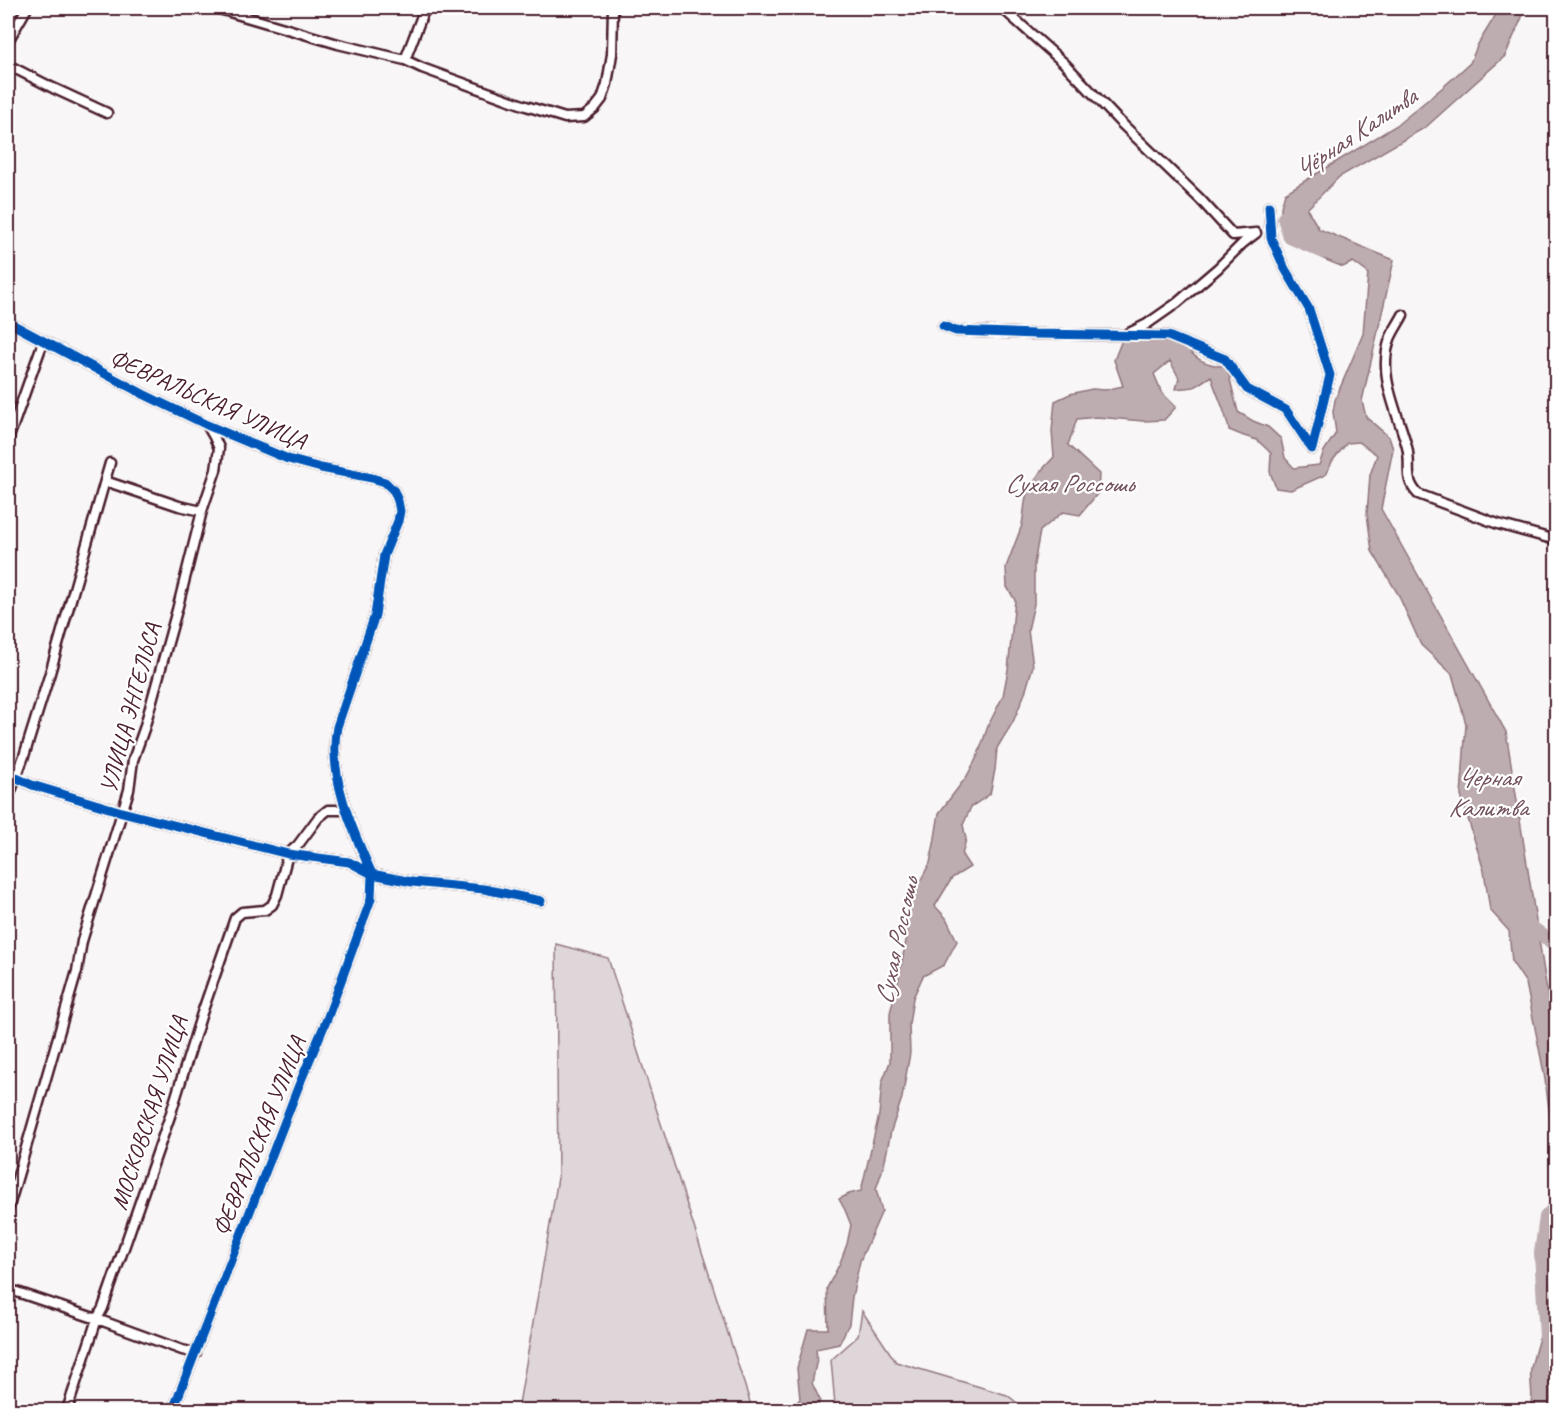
<svg xmlns="http://www.w3.org/2000/svg" width="1564" height="1418" font-family="Caveat,sans-serif">
	<rect width="100%" height="100%" fill="#f8f6f7"/>
	<filter id="ink" filterUnits="userSpaceOnUse"><feTurbulence type="fractalNoise" baseFrequency=".0167" numOctaves="2"/><feDisplacementMap in="SourceGraphic" scale="12" xChannelSelector="R" yChannelSelector="G"/><feConvolveMatrix kernelMatrix="1 2 1 2 8 2 1 2 1" color-interpolation-filters="sRGB"/></filter>
	<g filter="url(#ink)">
		<!-- green -->
		<path fill="#ded6d9" stroke="#947a82" stroke-width="1.5" d="M556,944L608,958L750,1402L747,1410H518L558,1178Z
			M862,1311L896,1362L1007,1395L1026,1410H831L835,1405L831,1360L858,1336Z"/>
		<!-- water -->
		<path fill="#bdadb0" stroke="#8f747b" stroke-width="1.5" d="M1500,8H1526L1505,56L1426,127L1339,177L1307,209L1319,229L1394,260L1362,401L1366,417L1389,437L1393,449L1381,509L1506,732L1556,1047V1159L1544,1073L1526,983L1512,962L1509,931L1490,910L1484,871L1461,796L1466,724L1452,674L1421,645L1398,594L1372,551L1367,514L1370,475L1377,455L1359,442L1347,443L1333,460L1325,475L1291,490L1276,488L1270,472L1271,453L1257,440L1244,436L1229,430C1226,411 1216,394 1211,376L1194,387L1176,389L1179,378L1170,361L1154,374L1162,393L1176,407L1164,420L1143,421L1097,417L1077,419L1068,445L1099,474L1098,493L1080,515L1063,512L1040,531L1034,564V604L1028,630L1033,666L1025,693L1013,722L997,748L995,770L990,794L971,807L963,825L966,839L962,855L970,867L952,878L935,906L946,918L957,941L944,965L923,976L913,998L909,1024L910,1053L902,1098L891,1131L884,1165L876,1189L882,1211L860,1261L852,1297L849,1324L839,1344L816,1349L817,1359L812,1383L820,1400L816,1410H789L800,1399L797,1368L808,1329H828L827,1288L840,1263L847,1244L851,1225L845,1210L839,1199L849,1194L861,1191L879,1115L882,1082L890,1062V1013L898,981L907,936V914L918,885L930,863L934,844L939,813L967,776L978,755L988,726L1003,696L1008,670L1015,600L1007,587L1006,567L1022,525L1026,496L1040,472L1054,457L1052,431L1055,401L1070,394L1092,389L1105,390L1123,386L1114,360L1122,340C1141,340 1161,343 1180,342C1197,360 1202,364 1227,367L1238,412L1253,421L1268,427L1281,439L1285,458L1294,468L1319,465L1324,451L1336,433L1333,412L1335,400L1363,334L1368,273L1353,262L1343,267L1321,258L1316,248L1299,240L1281,223V207L1285,193L1397,125L1442,88L1470,63L1478,44Z
			M1556,1286V1410H1529C1535,1397 1529,1382 1531,1368C1537,1340 1547,1313 1556,1286Z"/>
		<g fill="none" stroke-linecap="round" stroke-linejoin="round">
			<!-- river -->
			<path stroke="#bdadb0" stroke-width="14" d="M1287,215L1284,218L1290,237L1324,252
				M1524,920L1526,923L1554,944L1556,948
				M1546,1336L1541,1253L1546,1217L1556,1206"/>
			<defs>
				<path id="minor" d="M216,8L338,44L405,60L422,68L526,106L565,118L584,117L595,108L602,99L607,84L612,54L613,8
					M1002,8L1064,63L1118,120L1200,199L1233,235L1256,233
					M8,41L27,8
					M405,60L425,8
					M8,65L53,88L107,113
					M1403,315C1399,323 1393,331 1390,339C1377,376 1398,412 1407,447C1412,467 1403,478 1418,494L1498,524L1556,540
					M8,322L143,394L207,425L288,459L321,468L372,478L385,482L394,491L398,501L400,511L398,521L384,555L375,615L337,727C327,775 353,831 372,874L412,882L484,889L541,901
					M943,326L956,331L1035,334L1168,336L1225,359L1247,389L1286,410L1312,449L1330,375L1309,309L1285,269L1271,238L1269,206
					M1125,335L1147,324L1177,303L1218,268L1243,243L1256,233
					M8,440L43,342
					M105,481L179,506L202,511
					M8,774L32,785L122,812L288,854L349,862L372,874L371,899L327,1019L299,1085L173,1410
					M8,799L24,756L50,673L110,463
					M8,1210L77,971L82,941L129,790L133,760L144,729L177,610L202,511L216,470L219,448L214,437L207,425
					M8,1289L97,1319L182,1350L196,1353
					M67,1410L97,1319L103,1308L170,1116L202,1013L235,918L242,912L265,910L272,905L277,895L288,854L298,845L318,818L328,810H345"/>
			</defs>
			<!-- minor casing -->
			<use href="#minor" stroke="#4a1f2b" stroke-width="13"/>
			<!-- minor -->
			<use href="#minor" stroke="#fff" stroke-width="8"/>
			<defs>
				<path id="cycleway" d="M8,322L143,394L207,425L288,459L321,468L372,478L385,482L394,491L398,501L400,511L398,521L384,555L375,615L337,727C327,775 353,831 372,874L412,882L484,889L541,901
					M943,326L956,331L1035,334L1168,336L1225,359L1247,389L1286,410L1312,449L1330,375L1309,309L1285,269L1271,238L1269,206
					M8,774L32,785L122,812L288,854L349,862L372,874L371,899L327,1019L299,1085L173,1410"/>
			</defs>
			<!-- cycleway casing -->
			<use href="#cycleway" stroke="#fff" stroke-width="13"/>
			<!-- cycleway -->
			<use href="#cycleway" stroke="#0057b8" stroke-width="9"/>
		</g>
	</g>
	<g text-anchor="middle" stroke-width="4.5" stroke-linejoin="round" paint-order="stroke">
		<!-- street labels -->
		<g font-size="24" fill="#4a1f2b" stroke="#fff">
			<text transform="translate(208 399) rotate(24)" y="8">ФЕВРАЛЬСКАЯ УЛИЦА</text>
			<text transform="translate(130 708) rotate(-75)" y="8">УЛИЦА ЭНГЕЛЬСА</text>
			<text transform="translate(149 1113) rotate(-72)" y="8">МОСКОВСКАЯ УЛИЦА</text>
			<text transform="translate(259 1136) rotate(-68)" y="8">ФЕВРАЛЬСКАЯ УЛИЦА</text>
		</g>
		<!-- water labels -->
		<g font-size="26" font-style="italic" fill="#72515a" stroke="#fff">
			<text transform="translate(1355 133) rotate(-34)" y="9">Чёрная Калитва</text>
			<text x="1069" y="492">Сухая Россошь</text>
			<text x="1488" y="786">Черная<tspan x="1488" dy="30">Калитва</tspan></text>
			<text transform="translate(896 941) rotate(-78)" y="9">Сухая Россошь</text>
		</g>
	</g>
	<!-- margin -->
	<rect width="1564" height="1418" fill="none" stroke="#fff" stroke-width="30"/>
	<rect x="15" y="15" width="1534" height="1388" fill="none" stroke="#4a1f2b" stroke-width="2" filter="url(#ink)"/>
</svg>
